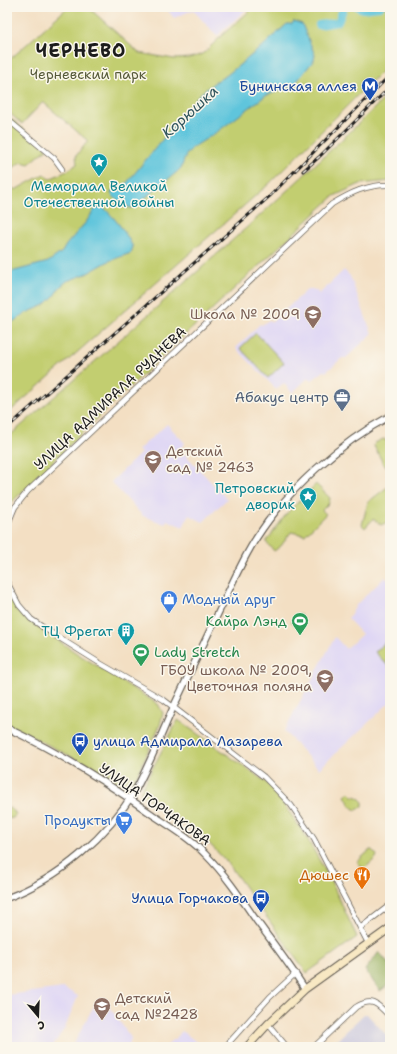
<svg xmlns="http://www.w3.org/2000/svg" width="397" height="1054" font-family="'Shantell Sans',sans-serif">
	<rect width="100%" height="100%" fill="#fbf7ec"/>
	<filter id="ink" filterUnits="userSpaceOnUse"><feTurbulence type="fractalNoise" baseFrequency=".025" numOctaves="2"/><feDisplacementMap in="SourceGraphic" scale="8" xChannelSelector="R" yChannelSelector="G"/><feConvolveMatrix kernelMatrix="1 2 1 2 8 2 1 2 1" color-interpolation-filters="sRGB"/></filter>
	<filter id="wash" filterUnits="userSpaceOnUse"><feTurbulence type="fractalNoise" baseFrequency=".012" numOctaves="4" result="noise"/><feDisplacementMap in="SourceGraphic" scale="16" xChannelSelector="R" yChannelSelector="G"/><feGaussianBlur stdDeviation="0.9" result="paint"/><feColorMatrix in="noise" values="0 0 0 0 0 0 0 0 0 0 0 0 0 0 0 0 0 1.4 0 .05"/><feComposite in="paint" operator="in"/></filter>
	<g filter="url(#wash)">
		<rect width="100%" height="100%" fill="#f3dfc3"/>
		<!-- built -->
		<path fill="#ded5f5" d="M165,7H249L217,36L193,10L174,18Z
			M344,270L350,276L372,334L346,358H342L326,372L324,371L311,381L308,378L292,393L284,383L276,389L236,348L260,324L262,325L269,320L272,322L308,289L316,290L319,294Z
			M167,424L185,443L180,449L227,499L203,522L189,515L183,527L167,520L165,524L143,516L111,482L141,453L138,450Z
			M385,577L390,582V702L319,769L284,731L335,637L346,649L362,634L348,619L357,604Z
			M64,988L78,996L65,1028L52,1047H9L7,1043V995Z
			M106,1002L131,1038L129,1046L72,1047L95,1004Z
			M182,1031L203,1047H166L172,1040H174Z"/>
		<!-- industrial -->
		<path fill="#c3c1db" d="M364,1014H367L390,1039V1047H330Z"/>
		<!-- green -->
		<path fill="#c2ce70" stroke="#6f7546" d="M68,7H88L139,53L174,59L190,58L203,54L221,36L254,7H390V63L270,183L7,414V183L15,190L44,174L49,179L67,171L77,164L76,156L88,141L43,102L22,124L7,111V62Z
			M390,93V181L360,184L334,196C225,297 116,398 11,503L7,511V438C136,325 267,214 390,93Z
			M7,115L47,149L29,164L21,162L9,171L7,175Z
			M256,333L284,363L268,378L240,348Z
			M383,439L386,440L390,448V464L386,466L384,465L374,446L375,443Z
			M316,484L330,498L329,503L322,510L326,514L305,535L291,532L281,546L274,551L266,542L287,513Z
			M390,485V521L381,525L373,519L365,528L362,525L368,502Z
			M7,592L21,615L78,654L158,704L163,713L160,725L133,784L125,787L68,755L7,724Z
			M299,613L303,617L295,625L291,621Z
			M389,639L390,640V668L375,652Z
			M178,720L266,782L280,799L304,833L330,879L357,937L307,973L227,862L200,834L140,792Z
			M349,792L353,796L358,797L363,802V806L357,810C350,809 349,802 345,796Z
			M9,808L14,811L16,815L13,818L7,819V809Z
			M370,850H372L377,855L376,858L365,868H362L358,863V861Z"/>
		<!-- forest -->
		<path fill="#99b162" stroke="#5a663f" d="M379,952L390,965V984L380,991L365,970Z"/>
		<!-- water -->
		<path fill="#5fc5dc" stroke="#3e707c" d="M294,21L302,24L315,55L314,60L294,85L265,96L217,132L192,148L186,155L181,168L177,172L135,206L131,208C123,206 117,200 111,194L112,191L125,185L200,94L215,82L227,75L264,45L287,24H292Z
			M102,206C115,218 125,231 133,247L131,253L109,261L86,274L67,281L60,287L53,297L45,305L26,313L14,321L7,328V273L48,262L62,252L66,245L86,222L95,209Z"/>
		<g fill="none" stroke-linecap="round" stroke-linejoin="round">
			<!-- river -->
			<path stroke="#5fc5dc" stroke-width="8" d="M358,7L362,9L380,7
				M319,25L338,22L344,7"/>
		</g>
	</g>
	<g filter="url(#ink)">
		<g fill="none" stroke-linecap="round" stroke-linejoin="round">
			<defs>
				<path id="minor" d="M7,119L54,158L62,169
					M7,526L15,507L28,491L332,204C350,193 368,184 390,185
					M7,582L19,605L31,619L50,632L98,662L164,700L264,777L291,805L314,839L368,943
					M360,928L390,905
					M268,1024L287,1047
					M225,1047L270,997L296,973
					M314,1047L356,1007C373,997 378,1004 390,1017"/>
				<path id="tertiary" d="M7,728C60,753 105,781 153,815C171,827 191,839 206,855C225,874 241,898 256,920C273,943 290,965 305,989
					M7,898C60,878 107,837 136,789C150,763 161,735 173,708C189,674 206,639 222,605C233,582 243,558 257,537C288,489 340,443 390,416"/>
				<path id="secondary" d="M247,1047L268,1024L305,989L390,928"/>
			</defs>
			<!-- minor casing -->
			<use href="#minor" stroke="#676056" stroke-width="6"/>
			<!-- tertiary casing -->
			<use href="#tertiary" stroke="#676056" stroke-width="8"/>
			<!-- secondary casing -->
			<use href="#secondary" stroke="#676056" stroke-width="9"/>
			<!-- minor -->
			<use href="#minor" stroke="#fff" stroke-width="4.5"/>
			<!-- tertiary -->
			<use href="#tertiary" stroke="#fff" stroke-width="5.5"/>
			<!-- secondary -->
			<use href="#secondary" stroke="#f8e8c3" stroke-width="7"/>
			<defs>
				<path id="rail" d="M303,171L319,157L390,87
					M7,428L270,196L389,76"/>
			</defs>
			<!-- rail casing -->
			<use href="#rail" stroke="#1c1c1c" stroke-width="3"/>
			<!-- rail -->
			<use href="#rail" stroke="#fbf7ec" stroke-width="1.5" stroke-dasharray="4.5" stroke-linecap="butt"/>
		</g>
	</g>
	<!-- icons -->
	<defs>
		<symbol id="metro-pin" viewBox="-11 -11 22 30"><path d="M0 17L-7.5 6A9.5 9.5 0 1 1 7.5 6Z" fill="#1a4fb4" stroke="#fbf7ec"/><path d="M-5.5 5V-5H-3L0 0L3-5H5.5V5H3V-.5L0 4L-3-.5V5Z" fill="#fff"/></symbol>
		<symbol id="sight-pin" viewBox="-11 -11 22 30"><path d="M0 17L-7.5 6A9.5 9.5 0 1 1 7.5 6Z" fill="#0f9aa8" stroke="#fbf7ec"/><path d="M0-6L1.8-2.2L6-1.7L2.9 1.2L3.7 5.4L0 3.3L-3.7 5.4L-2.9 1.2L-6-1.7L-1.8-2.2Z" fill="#fff"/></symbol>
		<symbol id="school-pin" viewBox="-11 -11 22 30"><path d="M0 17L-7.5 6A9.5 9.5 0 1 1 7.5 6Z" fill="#8d6e63" stroke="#fbf7ec"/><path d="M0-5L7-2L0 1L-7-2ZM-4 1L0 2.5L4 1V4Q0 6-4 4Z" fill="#fff"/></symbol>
		<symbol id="office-pin" viewBox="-11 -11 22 30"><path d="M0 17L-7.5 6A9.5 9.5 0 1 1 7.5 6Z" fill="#5c6f8a" stroke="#fbf7ec"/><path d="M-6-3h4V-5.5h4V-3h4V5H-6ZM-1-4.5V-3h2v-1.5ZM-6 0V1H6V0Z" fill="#fff"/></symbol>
		<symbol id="shop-pin" viewBox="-11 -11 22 30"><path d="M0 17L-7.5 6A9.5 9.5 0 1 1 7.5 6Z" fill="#3f7fe0" stroke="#fbf7ec"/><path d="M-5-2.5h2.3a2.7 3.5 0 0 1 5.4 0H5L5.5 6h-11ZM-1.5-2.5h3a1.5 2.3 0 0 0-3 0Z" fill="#fff"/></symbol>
		<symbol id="stadium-pin" viewBox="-11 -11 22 30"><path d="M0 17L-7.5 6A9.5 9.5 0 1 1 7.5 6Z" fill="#2e9e5b" stroke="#fbf7ec"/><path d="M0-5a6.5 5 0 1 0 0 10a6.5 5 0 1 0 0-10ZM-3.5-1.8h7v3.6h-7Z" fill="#fff"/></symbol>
		<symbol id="building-pin" viewBox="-11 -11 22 30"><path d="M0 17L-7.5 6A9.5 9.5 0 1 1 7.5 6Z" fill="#0f9aa8" stroke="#fbf7ec"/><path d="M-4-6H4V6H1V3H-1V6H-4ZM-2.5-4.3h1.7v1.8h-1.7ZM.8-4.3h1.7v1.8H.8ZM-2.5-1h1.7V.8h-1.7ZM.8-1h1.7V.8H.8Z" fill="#fff"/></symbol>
		<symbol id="bus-pin" viewBox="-11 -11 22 30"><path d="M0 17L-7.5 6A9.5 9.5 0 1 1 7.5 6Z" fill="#1a4fb4" stroke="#fbf7ec"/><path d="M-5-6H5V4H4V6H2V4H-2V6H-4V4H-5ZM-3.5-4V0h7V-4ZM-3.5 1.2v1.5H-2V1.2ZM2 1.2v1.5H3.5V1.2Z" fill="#fff"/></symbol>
		<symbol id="supermarket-pin" viewBox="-11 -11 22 30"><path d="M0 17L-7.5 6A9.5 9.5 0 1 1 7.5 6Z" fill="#3f7fe0" stroke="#fbf7ec"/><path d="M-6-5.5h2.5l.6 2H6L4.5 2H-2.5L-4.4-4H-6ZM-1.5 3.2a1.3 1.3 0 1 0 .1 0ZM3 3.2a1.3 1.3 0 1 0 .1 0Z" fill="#fff"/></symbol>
		<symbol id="restaurant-pin" viewBox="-11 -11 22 30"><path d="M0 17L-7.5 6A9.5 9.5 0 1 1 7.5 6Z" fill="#e8710a" stroke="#fbf7ec"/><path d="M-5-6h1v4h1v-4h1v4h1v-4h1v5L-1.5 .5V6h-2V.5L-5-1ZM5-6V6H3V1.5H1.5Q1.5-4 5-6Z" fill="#fff"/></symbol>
	</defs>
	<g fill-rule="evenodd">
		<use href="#metro-pin" x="360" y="76" width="20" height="27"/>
		<use href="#sight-pin" x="89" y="152" width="20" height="27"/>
		<use href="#school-pin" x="303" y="304" width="20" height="27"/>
		<use href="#office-pin" x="332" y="387" width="20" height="27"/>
		<use href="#school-pin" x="143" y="449" width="20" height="27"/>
		<use href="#sight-pin" x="298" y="486" width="20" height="27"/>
		<use href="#shop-pin" x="159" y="589" width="20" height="27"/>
		<use href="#stadium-pin" x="290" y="611" width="20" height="27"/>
		<use href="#building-pin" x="116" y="621" width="20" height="27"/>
		<use href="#stadium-pin" x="131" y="642" width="20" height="27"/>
		<use href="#school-pin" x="315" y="668" width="20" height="27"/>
		<use href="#bus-pin" x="70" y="731" width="20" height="27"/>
		<use href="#supermarket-pin" x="114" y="810" width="20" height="27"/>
		<use href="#restaurant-pin" x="352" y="865" width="20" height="27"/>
		<use href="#bus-pin" x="251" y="888" width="20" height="27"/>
		<use href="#school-pin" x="92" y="996" width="20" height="27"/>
	</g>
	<g text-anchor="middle" stroke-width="3" stroke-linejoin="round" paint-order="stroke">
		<!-- park labels -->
		<g font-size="14" fill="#565a39" stroke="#fbf7ec">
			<text x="88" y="79">Черневский парк</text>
		</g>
		<!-- transit labels -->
		<g font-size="14" fill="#164399" stroke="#fbf7ec" text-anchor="end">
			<text x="357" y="91">Бунинская аллея</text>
			<text x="93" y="746" text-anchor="start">улица Адмирала Лазарева</text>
			<text x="248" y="903">Улица Горчакова</text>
		</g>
		<!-- culture labels -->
		<g font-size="14" fill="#0d838f" stroke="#fbf7ec" text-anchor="end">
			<text x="99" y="191" text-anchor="middle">Мемориал Великой<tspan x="99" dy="16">Отечественной войны</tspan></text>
			<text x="295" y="493">Петровский<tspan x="295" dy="16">дворик</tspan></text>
			<text x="113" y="636">ТЦ Фрегат</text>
		</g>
		<!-- education labels -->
		<g font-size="14" fill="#785e54" stroke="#fbf7ec" text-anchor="end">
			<text x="300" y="319">Школа № 2009</text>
			<text x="166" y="456" text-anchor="start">Детский<tspan x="166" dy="16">сад № 2463</tspan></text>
			<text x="312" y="675">ГБОУ школа № 2009,<tspan x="312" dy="16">Цветочная поляна</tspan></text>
			<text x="115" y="1003" text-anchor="start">Детский<tspan x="115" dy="16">сад №2428</tspan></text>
		</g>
		<!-- service labels -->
		<g font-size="14" fill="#4e5e75" stroke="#fbf7ec" text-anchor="end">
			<text x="329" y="402">Абакус центр</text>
		</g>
		<!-- street labels -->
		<g font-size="14" fill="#1c1c1c" stroke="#fbf7ec">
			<text transform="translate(110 398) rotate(-43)" y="5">УЛИЦА АДМИРАЛА РУДНЕВА</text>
			<text transform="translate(155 804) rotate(35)" y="5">УЛИЦА ГОРЧАКОВА</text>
		</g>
		<!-- shop labels -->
		<g font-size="14" fill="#366cbe" stroke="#fbf7ec" text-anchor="start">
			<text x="182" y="604">Модный друг</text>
			<text x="111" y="825" text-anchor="end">Продукты</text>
		</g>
		<!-- leisure labels -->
		<g font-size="14" fill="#27864d" stroke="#fbf7ec" text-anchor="end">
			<text x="287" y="626">Кайра Лэнд</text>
			<text x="154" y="657" text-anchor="start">Lady Stretch</text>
		</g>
		<!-- food labels -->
		<g font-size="14" fill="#c56008" stroke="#fbf7ec" text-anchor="end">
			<text x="349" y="880">Дюшес</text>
		</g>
		<!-- water labels -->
		<g font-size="15" font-style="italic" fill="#33575f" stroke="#fbf7ec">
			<text transform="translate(190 112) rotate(-42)" y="5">Корюшка</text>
		</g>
		<!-- district labels -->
		<g font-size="18" font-weight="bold" letter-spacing="1" fill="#1c1c1c" stroke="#fbf7ec">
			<text x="81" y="57">ЧЕРНЕВО</text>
		</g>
	</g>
	<!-- margin -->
	<rect width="397" height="1054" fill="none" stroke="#fbf7ec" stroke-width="24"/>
	<!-- north arrow -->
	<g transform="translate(38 1016) rotate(161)" stroke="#fbf7ec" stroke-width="3" paint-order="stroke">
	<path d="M0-3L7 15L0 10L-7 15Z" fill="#1c1c1c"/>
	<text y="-6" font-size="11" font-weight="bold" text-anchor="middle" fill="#1c1c1c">С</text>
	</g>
</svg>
